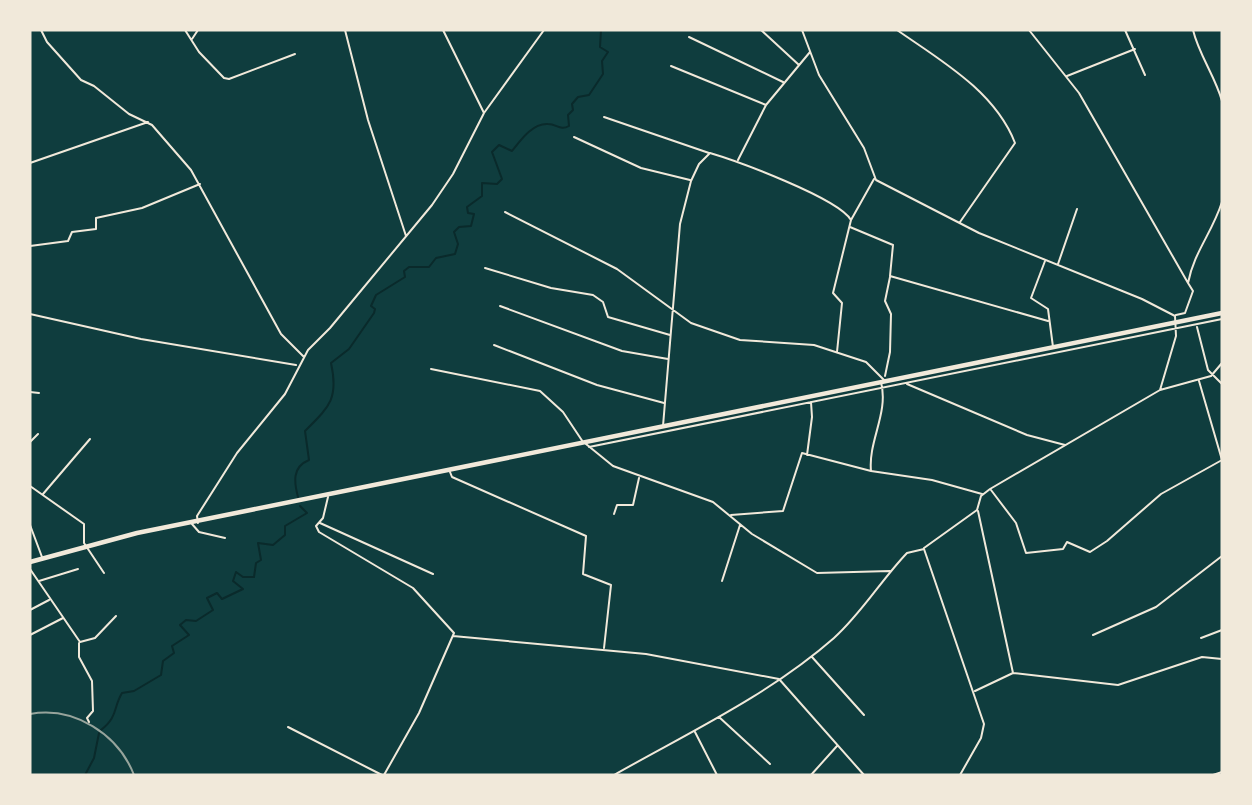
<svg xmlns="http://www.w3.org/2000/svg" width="1252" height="805" font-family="'Noto Serif',serif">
	<rect width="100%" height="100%" fill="#0f3d3e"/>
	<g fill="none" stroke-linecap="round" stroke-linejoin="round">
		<!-- stream -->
		<path stroke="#0a2a2b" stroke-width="2" d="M298,497C294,482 292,467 309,460L305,431C329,407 339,399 331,363L349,349L374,313L375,309L371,306L376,295L405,277L404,271L409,267H429L436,258L455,254L458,244L454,232L459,227L471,226L474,214L468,213L467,207L482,196V183L497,184L502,179L492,152L499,145L512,151C520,141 532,123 548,124C557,124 560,131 569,126L568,115L573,110L572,104L578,97L589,95L603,74L602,61L608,52L600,47L601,30
			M101,730C118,717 113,708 122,693L134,691L161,675L163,661L174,653L172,646L189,635L180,625L186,620L196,621L213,610L207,598L217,593L222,599L243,589L233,581L236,572L243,577H254L256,563L261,560L258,543L273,545L285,535V526L307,513L300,506
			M85,775L94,758L99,733"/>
		<!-- minor -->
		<path stroke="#f1e9da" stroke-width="2" d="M41,30L47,42L81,80L94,86L129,114L152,125L191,170L281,334L304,357
			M185,30L199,52L224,78L229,79L295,54
			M345,30L368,120L406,236
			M443,30L484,113
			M761,30L799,65
			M802,30L819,75L864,148L876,180L979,233L1142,299L1175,316L1176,336L1160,390
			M897,30C940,60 995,91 1015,143L960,222
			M1029,30L1079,93L1188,283
			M1125,30L1145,75
			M1193,30C1199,55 1215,76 1222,101
			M689,37L783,82
			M192,39L198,30
			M671,66L766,105
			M1067,76L1135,49
			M604,117L709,153
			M574,137L641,168L690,180
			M738,160L766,105L810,52
			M30,163L148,122
			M505,212L617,269L691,323L740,340L814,345L866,362L885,381
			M850,227L893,245L890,276L1048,321
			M30,246L68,241L72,232L96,229V218L142,208L200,184
			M1045,261L1031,298L1048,309L1053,347
			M1058,264L1077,209
			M485,268L551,288L593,295L603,302L608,317L670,335
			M500,306L622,351L668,359
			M30,314L141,339L296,365
			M1176,315L1185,313L1193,291L1188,283C1194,252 1212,233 1222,202
			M1197,327L1208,370L1222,384
			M494,345L597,385L664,403
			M837,352L842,303L833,293L851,220L874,179
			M431,369L540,391L563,412L583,442
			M885,376L890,352L891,314L885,301L890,277
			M1199,381L1222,460
			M881,382C889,413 868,441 871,471L932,480L982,494
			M907,384L1027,435L1065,445
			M30,392L39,393
			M663,426L680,224L691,181L699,164L710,153C737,161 838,198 851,220
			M30,442L38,434
			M586,444L613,466L713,502L752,534L817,573L890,571
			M589,447L1222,319
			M807,455L812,417L811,402
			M450,472L452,477L586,536L583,574L611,585L604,648
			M30,486L84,524V543L104,573
			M991,490L1016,523L1026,553L1063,549L1067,542L1090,552L1107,541L1161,494L1222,460
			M43,494L90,439
			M328,497L323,518L316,526L319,532L413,588L454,633L419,713L384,775
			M978,511L1013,673
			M614,514L617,505H633L639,478
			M731,515L783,511L802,453L871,471
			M198,523L197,516L237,453L285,394L308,350L330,328L432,205L453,174L484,113L544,30
			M320,523L433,574
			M192,524L199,532L225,538
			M30,525L42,557
			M924,548L977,510L981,496L990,489L1160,390L1211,376L1222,363
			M30,569L80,642L95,638L116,616
			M39,581L78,569
			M722,581L740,525
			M30,610L49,600
			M30,635L63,618
			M1093,635L1156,607L1222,556
			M453,636L646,654L779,679L864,775
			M1201,638L1222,630
			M79,643V657L92,681L93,711L87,718L89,722
			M812,657L864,715
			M975,691L1013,673L1118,685L1202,657L1222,659
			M719,717L770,764
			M288,727L382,775
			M695,732L717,775
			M614,775C688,733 769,695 834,638C861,614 882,579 907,553L924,549L984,724L981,738L960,775
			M811,775L837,746
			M1213,775L1222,772"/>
		<!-- trunk -->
		<path stroke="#f1e9da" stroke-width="4.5" d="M30,562L137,533L1222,313"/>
		<!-- rail -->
		<path stroke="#97a49c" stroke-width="2" d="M30,714C74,706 118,734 134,775"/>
	</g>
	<!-- border -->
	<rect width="1252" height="805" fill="none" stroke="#f1e9da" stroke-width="63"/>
</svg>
